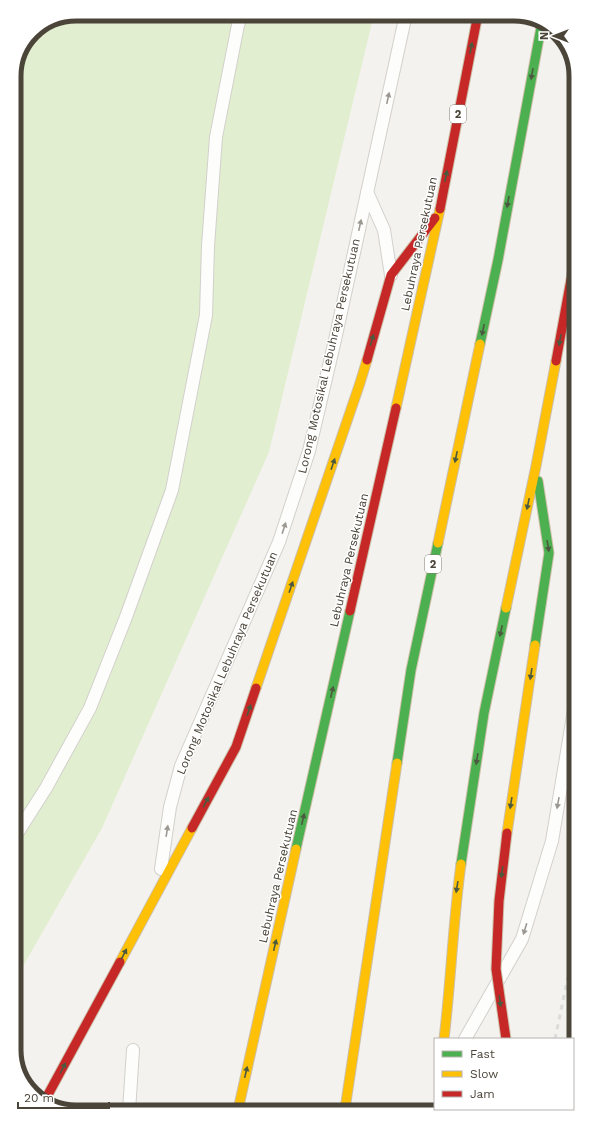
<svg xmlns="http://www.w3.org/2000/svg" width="590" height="1126" font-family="'Work Sans',sans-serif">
	<rect width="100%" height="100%" fill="#f4f2ee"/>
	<!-- green -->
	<path fill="#e1eecf" d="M76,14H374L269,452L102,828L18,975L14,72L32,32Z"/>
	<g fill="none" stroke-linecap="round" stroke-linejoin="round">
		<defs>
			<path id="lane" d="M367,192L384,230L391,275
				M18,832L46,788L90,708L126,617L172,490L206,315L208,246L216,137L238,25L242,14
				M161,869L170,807L181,766L279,542L309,451L335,340L406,14
				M465,1039L522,939L552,841L574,710
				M129,1111L133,1050"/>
			<path id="fast" d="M480,344L498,260L542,22
				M535,645L549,553L538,481
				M397,763L411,670L438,543
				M296,849L350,611
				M461,864L484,713L506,608"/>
			<path id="slow" d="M396,408L440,209
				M438,543L480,344
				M506,608L536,466L556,361
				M256,688L360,383L367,360
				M507,833L535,645
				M120,962L192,828
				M444,1039C451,981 453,922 461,864
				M345,1109L397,763
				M238,1110L296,849"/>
			<path id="jam" d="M440,209L478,14
				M367,360L391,275L435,218
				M556,361L572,274
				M350,611L396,408
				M192,828L236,747L256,688
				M44,1102L120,962"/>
		</defs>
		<!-- lane casing -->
		<use href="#lane" stroke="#d2d0cb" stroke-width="14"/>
		<!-- fast casing -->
		<use href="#fast" stroke="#ccbfa9" stroke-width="11"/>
		<!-- slow casing -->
		<use href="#slow" stroke="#ccbfa9" stroke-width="11"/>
		<!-- jam casing -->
		<use href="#jam" stroke="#ccbfa9" stroke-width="11"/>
		<!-- lane -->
		<use href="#lane" stroke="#fdfdfc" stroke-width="12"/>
		<!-- fast -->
		<use href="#fast" stroke="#4caf50" stroke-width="9"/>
		<!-- slow -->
		<use href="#slow" stroke="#ffc107" stroke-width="9"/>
		<!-- jam -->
		<use href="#jam" stroke="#c62828" stroke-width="9"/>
		<!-- rail -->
		<path stroke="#dbdbda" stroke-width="3" stroke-dasharray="5 5" stroke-linecap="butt" d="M555,1039L575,943
			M573,1039L576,1025"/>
		<defs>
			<path id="jam-bridge" d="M506,1039L496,969L499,901L507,833"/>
		</defs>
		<!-- jam-bridge casing -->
		<use href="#jam-bridge" stroke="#ccbfa9" stroke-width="11" stroke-linecap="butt"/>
		<!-- jam-bridge -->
		<use href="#jam-bridge" stroke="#c62828" stroke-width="9"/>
	</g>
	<!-- one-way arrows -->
	<defs><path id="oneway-solid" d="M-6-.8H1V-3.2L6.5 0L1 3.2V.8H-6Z"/></defs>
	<g fill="#4b593e">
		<use href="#oneway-solid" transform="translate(471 48) rotate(-79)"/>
		<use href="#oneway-solid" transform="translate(532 74) rotate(100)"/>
		<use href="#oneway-solid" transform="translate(446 176) rotate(-79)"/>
		<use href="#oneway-solid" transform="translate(508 202) rotate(100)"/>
		<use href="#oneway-solid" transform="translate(483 330) rotate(102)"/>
		<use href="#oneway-solid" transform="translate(372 340) rotate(-74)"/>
		<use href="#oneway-solid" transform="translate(560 340) rotate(101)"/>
		<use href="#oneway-solid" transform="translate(456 457) rotate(102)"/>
		<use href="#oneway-solid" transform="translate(333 464) rotate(-71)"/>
		<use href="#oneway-solid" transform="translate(528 504) rotate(102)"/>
		<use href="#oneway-solid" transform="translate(548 546) rotate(81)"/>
		<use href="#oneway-solid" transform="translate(291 587) rotate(-71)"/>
		<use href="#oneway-solid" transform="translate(501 631) rotate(102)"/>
		<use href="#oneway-solid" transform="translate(531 674) rotate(99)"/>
		<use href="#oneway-solid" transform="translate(332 692) rotate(-77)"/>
		<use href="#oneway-solid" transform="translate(249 710) rotate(-71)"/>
		<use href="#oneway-solid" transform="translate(477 759) rotate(99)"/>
		<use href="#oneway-solid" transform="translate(206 802) rotate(-62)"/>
		<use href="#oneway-solid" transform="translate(511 803) rotate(99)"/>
		<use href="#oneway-solid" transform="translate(303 819) rotate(-77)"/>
		<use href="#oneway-solid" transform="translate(502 872) rotate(97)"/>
		<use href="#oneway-solid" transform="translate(457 887) rotate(99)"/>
		<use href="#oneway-solid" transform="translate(275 945) rotate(-77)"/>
		<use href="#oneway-solid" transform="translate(124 954) rotate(-62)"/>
		<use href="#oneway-solid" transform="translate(500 1001) rotate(82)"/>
		<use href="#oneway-solid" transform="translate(63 1068) rotate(-62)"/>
		<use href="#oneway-solid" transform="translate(246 1072) rotate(-77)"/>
	</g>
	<g fill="#9b9791">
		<use href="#oneway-solid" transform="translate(388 98) rotate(-78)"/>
		<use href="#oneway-solid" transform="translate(360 225) rotate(-78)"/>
		<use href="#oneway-solid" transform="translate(284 528) rotate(-72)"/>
		<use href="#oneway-solid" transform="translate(558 803) rotate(100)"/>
		<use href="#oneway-solid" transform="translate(167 831) rotate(-81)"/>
		<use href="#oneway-solid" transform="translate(525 929) rotate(107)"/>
	</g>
	<g text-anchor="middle" stroke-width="3" stroke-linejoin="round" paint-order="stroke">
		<!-- shield labels -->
		<g fill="#fff" stroke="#817c74" stroke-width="1">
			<rect x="450" y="105" width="16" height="18" rx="3"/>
			<rect x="425" y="555" width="16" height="18" rx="3"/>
		</g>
		<g font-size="11" font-weight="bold" fill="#4b4439">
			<text x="458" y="118">2</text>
			<text x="433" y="568">2</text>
		</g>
		<!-- street labels -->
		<g font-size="12" fill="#4b4439" stroke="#fff">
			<text transform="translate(419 244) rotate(-78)" y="4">Lebuhraya Persekutuan</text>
			<text transform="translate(329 356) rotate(-77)" y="4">Lorong Motosikal Lebuhraya Persekutuan</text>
			<text transform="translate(349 560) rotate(-77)" y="4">Lebuhraya Persekutuan</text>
			<text transform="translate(227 663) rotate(-67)" y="4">Lorong Motosikal Lebuhraya Persekutuan</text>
			<text transform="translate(278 876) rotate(-77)" y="4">Lebuhraya Persekutuan</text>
		</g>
	</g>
	<!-- crop -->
	<path d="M0 0H590V1126H0ZM76 21H514A55 55 0 0 1 569 76V1050A55 55 0 0 1 514 1105H76A55 55 0 0 1 21 1050V76A55 55 0 0 1 76 21Z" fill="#fff" fill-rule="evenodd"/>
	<path fill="none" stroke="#4b4439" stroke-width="5" d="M76 21H514A55 55 0 0 1 569 76V1050A55 55 0 0 1 514 1105H76A55 55 0 0 1 21 1050V76A55 55 0 0 1 76 21Z"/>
	<!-- legend -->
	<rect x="434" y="1038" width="140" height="72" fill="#ffffff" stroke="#b7b4b0"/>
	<rect x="442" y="1051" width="20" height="6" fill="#4caf50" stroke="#b7b4b0"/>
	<text x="470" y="1058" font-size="12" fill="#4b4439">Fast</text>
	<rect x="442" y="1071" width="20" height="6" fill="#ffc107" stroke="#b7b4b0"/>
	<text x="470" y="1078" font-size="12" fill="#4b4439">Slow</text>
	<rect x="442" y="1091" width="20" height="6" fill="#c62828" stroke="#b7b4b0"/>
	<text x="470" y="1098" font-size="12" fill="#4b4439">Jam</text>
	<!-- north arrow -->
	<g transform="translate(554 36) rotate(270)" stroke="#ffffff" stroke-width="3" paint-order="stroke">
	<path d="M0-3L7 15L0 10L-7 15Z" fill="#4b4439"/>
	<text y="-6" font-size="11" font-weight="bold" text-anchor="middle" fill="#4b4439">N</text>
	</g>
	<!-- scale -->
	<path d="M18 1102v6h91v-6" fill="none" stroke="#4b4439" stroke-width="2"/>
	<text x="24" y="1102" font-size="12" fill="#4b4439" stroke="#ffffff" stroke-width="3" paint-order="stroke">20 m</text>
</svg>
